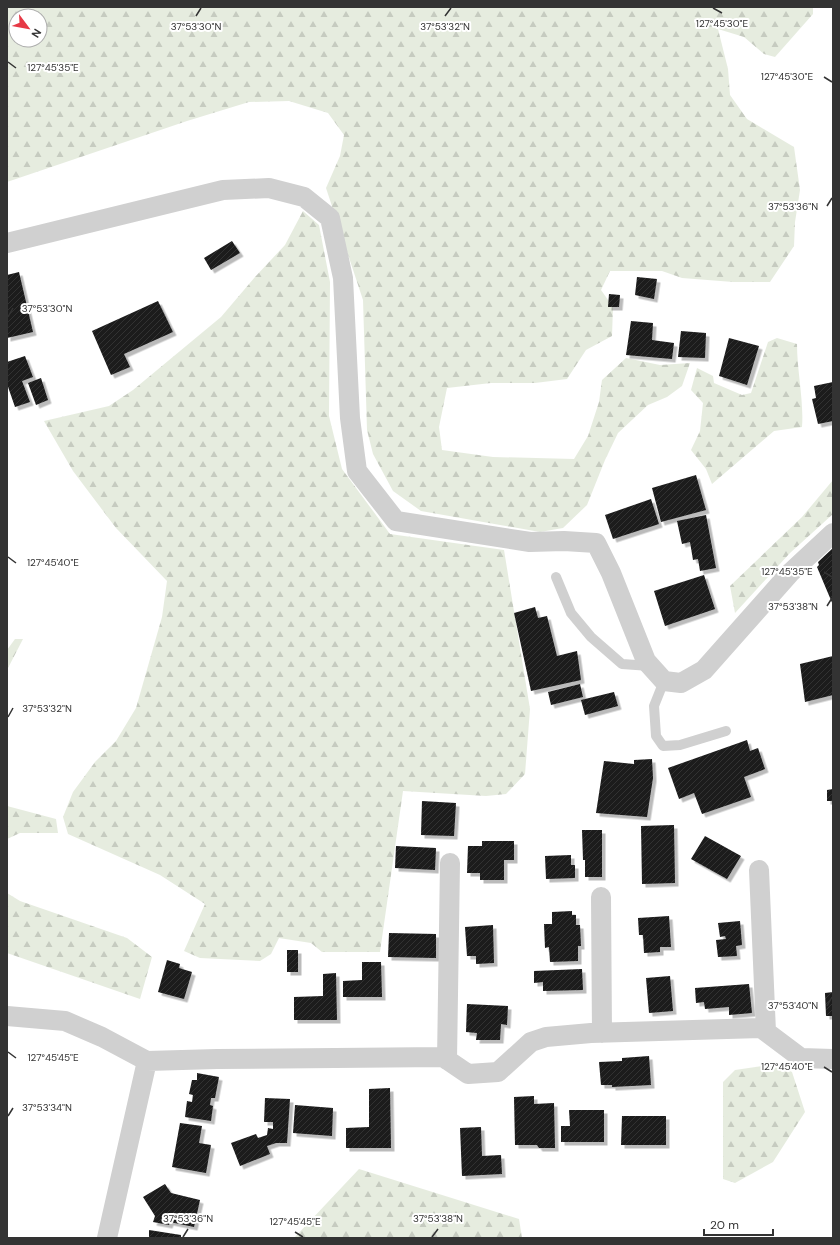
<svg xmlns="http://www.w3.org/2000/svg" width="840" height="1245" font-family="'DM Sans',sans-serif">
	<defs>
		<pattern id="forest-firs" width="22" height="20" patternUnits="userSpaceOnUse"><rect width="22" height="20" fill="#e6ecdf"/><path d="M5 1l3.5 6h-7zM16 11l3.5 6h-7z" fill="#c6cbc0"/></pattern>
		<pattern id="building-hatch" width="6" height="6" patternUnits="userSpaceOnUse"><rect width="6" height="6" fill="#1a1a1a"/><path d="M-1 1l2-2M0 6l6-6M5 7l2-2" fill="none" stroke="#333"/></pattern>
		<filter id="shadow"><feDropShadow dx="3.5" dy="3.5" stdDeviation="0" flood-color="#0004"/></filter>
	</defs>
	<rect width="100%" height="100%" fill="#fff"/>
	<!-- forest -->
	<path fill="url(#forest-firs)" fill-rule="evenodd" d="M7,7H813V14L775,57L764,54L744,37L718,29L728,69L730,95L747,119L794,147L800,190L795,222L794,246L770,282H733L682,278L662,271H610L601,290L613,307L612,336L586,350L567,379L535,383H491L447,388L439,427L442,450L493,457L574,459L588,436L599,402L602,380L626,358L660,365L690,363L682,386L667,397L648,405L618,433L605,460L587,505L563,528L540,532L421,511L393,491L373,454L367,430L363,300L326,188L340,156L344,135L328,113L289,101L249,102L187,121L7,182ZM16,16H40V40H16Z
		M303,211L319,225L330,282L329,416L342,469L390,534L504,550L530,709L525,774L506,794L486,796L403,791L380,952H322L311,943L279,938L271,954L260,961L200,958L184,951L205,904L160,875L68,834L63,817L73,792L95,762L116,741L136,708L162,617L167,581L116,528L73,471L44,421L109,406L133,390L221,317L255,277L285,245Z
		M777,338L797,344C797,371 804,401 802,427L774,431L712,484L706,469L691,450L700,431L703,403L691,390L697,368L713,376L714,383L742,395L751,393L768,342Z
		M833,480V514L790,553L735,613L730,586L802,517Z
		M15,639H23L7,670V650Z
		M7,806L56,819L58,833H20L7,839Z
		M7,893L20,901L127,938L152,957L140,999L7,953Z
		M775,1064L792,1072L805,1112L773,1162L735,1183L723,1179V1082L735,1070Z
		M359,1169L519,1219L522,1238H294Z"/>
	<!-- building -->
	<path fill="url(#building-hatch)" filter="url(#shadow)" d="M232,241L240,253L211,270L204,258Z
		M19,272L33,332L7,338V275Z
		M637,277L657,279L654,299L635,295Z
		M609,294L620,295L619,307H608Z
		M158,301L173,332L124,354L130,367L111,375L92,331Z
		M631,321L653,323L652,340L674,343L672,359L626,355Z
		M681,331L706,333L705,358L678,357Z
		M729,338L759,346L747,385L719,376Z
		M25,356L33,377L22,381L30,402L15,407L7,384V362Z
		M41,378L48,400L36,405L28,383Z
		M833,382V421L818,424L812,399L816,398L814,386Z
		M696,475L706,510L661,522L652,488Z
		M651,499L659,524L613,539L605,515Z
		M706,515L716,568L700,571L698,559L693,560L690,542L682,544L677,521Z
		M833,548V605L817,567L819,565L818,562Z
		M704,575L715,609L665,626L654,591Z
		M535,607L538,618L547,616L557,656L577,651L581,680L531,691L514,613Z
		M833,656V695L805,702L800,664Z
		M580,684L583,697L551,705L548,692Z
		M614,692L618,706L585,715L581,700Z
		M747,740L750,751L758,748L765,769L744,777L751,797L702,814L694,793L679,799L668,768Z
		M652,759L653,778L647,817L596,813L604,761L634,764V760Z
		M833,789V801H827V790Z
		M422,801L456,803L454,836L421,835Z
		M674,825L675,883L642,884L641,826Z
		M582,830H602V877H585V860H583Z
		M705,836L741,856L727,879L691,859Z
		M482,841H514V860H504V880H480V873H467L468,846H482Z
		M396,846L436,848L435,870L395,868Z
		M571,855V865H575V878L546,879L545,856Z
		M572,911V915H576V925H580L581,946H578V961L550,962L549,947L545,948L544,924H552V912Z
		M669,916L671,947H660V952L644,953L643,935H639L638,918Z
		M740,921L742,945L736,946L737,956L718,957L716,940L726,939L725,936L720,937L718,923Z
		M493,925L494,963L476,964V956H467L465,927Z
		M389,933L436,934V958L388,957Z
		M287,950H298V972H287Z
		M167,960L180,964L179,968L192,972L184,999L158,992Z
		M362,962H381L382,997H343V981L362,980Z
		M582,969L583,990L543,991V982L534,983V971Z
		M336,973L337,1020H294V997L323,996V974Z
		M670,976L673,1011L649,1013L646,978Z
		M749,984L752,1013L729,1015V1007L705,1009L704,1002L696,1003L695,988Z
		M833,992V1016H826L825,993Z
		M467,1004L508,1006L507,1025L501,1024L500,1040H476L477,1033L466,1032Z
		M649,1056L651,1085L612,1087V1085H601L599,1062L622,1061V1058Z
		M197,1073L219,1077L215,1098H211L210,1105L213,1106L211,1121L185,1117L187,1101L192,1102L193,1095L189,1094L192,1080H197Z
		M390,1088L391,1148H346V1128L369,1127V1089Z
		M534,1096V1104L554,1103L555,1148H539L537,1145H515L514,1097Z
		M265,1098L290,1099L287,1143H276L267,1146L270,1154L240,1166L231,1143L256,1134L258,1138L267,1135L268,1128L273,1129V1122H264Z
		M295,1105L333,1108L332,1136L293,1133Z
		M569,1110H604V1142H561V1126H570Z
		M622,1116H666V1145H621Z
		M180,1123L202,1126L199,1143L211,1145L206,1173L172,1167Z
		M481,1127L482,1156L501,1155L502,1174L462,1176L460,1128Z
		M165,1184L171,1193L200,1200L194,1227L170,1222L169,1225L153,1222L155,1216L143,1197Z
		M149,1230L181,1235V1238H149Z"/>
	<g fill="none" stroke-linecap="round" stroke-linejoin="round">
		<!-- lane -->
		<path stroke="#d0d0d0" stroke-width="10" d="M556,577L571,613L591,637L622,664L650,666
			M664,681L654,706L656,736L663,746L680,745L726,731"/>
		<!-- street -->
		<path stroke="#d0d0d0" stroke-width="20" d="M7,243L223,190L269,188L304,197L330,218L343,278L350,418L357,471L396,521L530,542L564,541L596,543L611,573L646,661L664,681L681,683L704,670L790,573L833,533
			M759,870L766,1032
			M601,897L602,1033
			M7,1016L65,1021L102,1037L147,1061L217,1059L443,1057L468,1074L498,1072L531,1042L546,1037L591,1033L761,1028L801,1058L833,1059
			M447,1060L450,863
			M107,1238L147,1061"/>
	</g>
	<!-- ticks -->
	<path fill="none" stroke="#333" stroke-width="1.5" d="M713,8L722,13M196,16L201,8M445,16L451,8M8,62L16,68M824,77L832,82M827,206L832,198M8,317L13,308M8,557L16,563M824,572L832,577M827,606L832,598M8,717L13,708M827,1006L832,997M8,1052L16,1058M824,1067L832,1072M8,1116L13,1108M295,1232L303,1237M183,1237L188,1229M432,1237L438,1229"/>
	<g font-size="10" text-anchor="middle" fill="#333" stroke="#fff" stroke-width="4" stroke-linejoin="round" paint-order="stroke">
		<text x="722" y="27">127°45'30"E</text>
		<text x="196" y="30">37°53'30"N</text>
		<text x="445" y="30">37°53'32"N</text>
		<text x="53" y="71">127°45'35"E</text>
		<text x="787" y="80">127°45'30"E</text>
		<text x="793" y="210">37°53'36"N</text>
		<text x="47" y="312">37°53'30"N</text>
		<text x="53" y="566">127°45'40"E</text>
		<text x="787" y="575">127°45'35"E</text>
		<text x="793" y="610">37°53'38"N</text>
		<text x="47" y="712">37°53'32"N</text>
		<text x="793" y="1009">37°53'40"N</text>
		<text x="53" y="1061">127°45'45"E</text>
		<text x="787" y="1070">127°45'40"E</text>
		<text x="47" y="1111">37°53'34"N</text>
		<text x="188" y="1222">37°53'36"N</text>
		<text x="438" y="1222">37°53'38"N</text>
		<text x="295" y="1225">127°45'45"E</text>
	</g>
	<!-- border -->
	<rect width="840" height="1245" fill="none" stroke="#333333" stroke-width="16"/>
	<!-- north arrow -->
	<g transform="translate(28 28) rotate(122)"><circle r="19" fill="#ffffff" stroke="#adadad"/>
	<path d="M0-3L7 15L0 10L-7 15Z" fill="#e63946"/>
	<text y="-6" font-size="11" font-weight="bold" text-anchor="middle" fill="#333333">N</text>
	</g>
	<!-- scale -->
	<path d="M704 1229v6h69v-6" fill="none" stroke="#333333" stroke-width="2"/>
	<text x="710" y="1229" font-size="12" fill="#333333" stroke="#ffffff" stroke-width="3" paint-order="stroke">20 m</text>
</svg>
